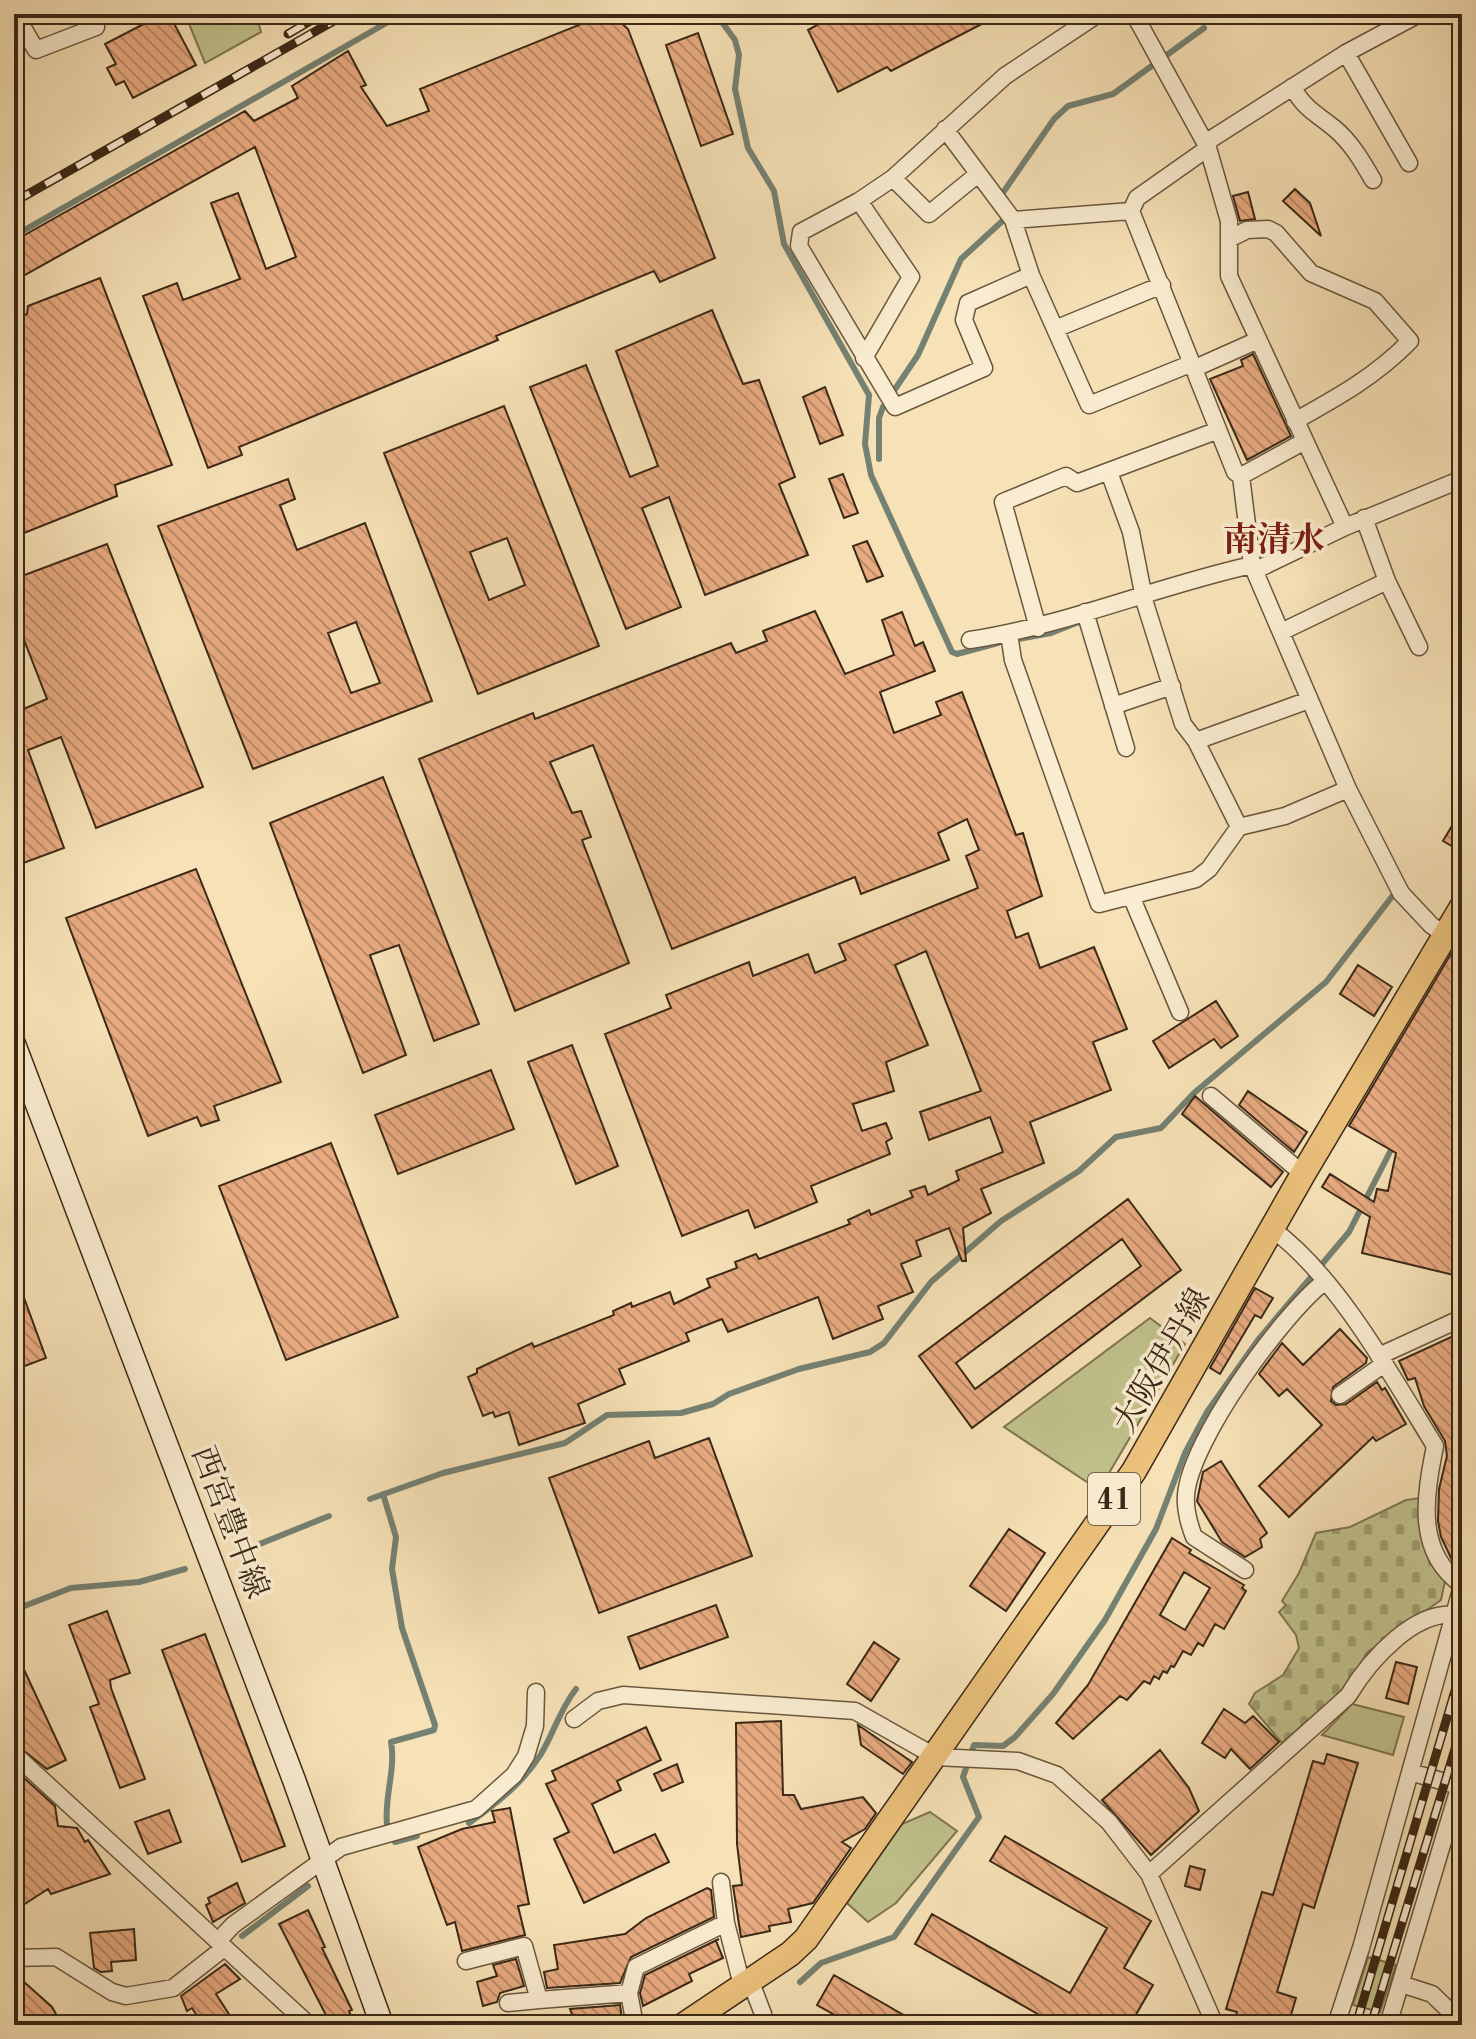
<svg xmlns="http://www.w3.org/2000/svg" width="1476" height="2039" font-family="'Old Standard TT','Noto Serif JP',serif">
	<defs>
		<pattern id="cemetery-stones" width="16" height="16" patternUnits="userSpaceOnUse" patternTransform="scale(2)"><rect width="16" height="16" fill="#c1c28c"/><path d="M2 7V4a2 2 0 0 1 4 0v3zM10 15v-3a2 2 0 0 1 4 0v3z" fill="#9e9e71"/></pattern>
		<pattern id="building-back-hatch" width="6" height="6" patternUnits="userSpaceOnUse" patternTransform="scale(2)"><rect width="6" height="6" fill="#e9ab81"/><path d="M-1 5l2 2M0 0l6 6M5-1l2 2" fill="none" stroke="#be8b69"/></pattern>
	</defs>
	<rect width="100%" height="100%" fill="#f7e2b7"/>
	<filter id="stains"><feTurbulence type="fractalNoise" baseFrequency=".0025" numOctaves="4"/><feColorMatrix values="0 0 0 0 .2 0 0 0 0 .09 0 0 0 0 .02 0 0 0 .5 -.17"/></filter>
	<radialGradient id="worn" r=".72"><stop offset=".6" stop-color="#630" stop-opacity="0"/><stop offset="1" stop-color="#630" stop-opacity=".3"/></radialGradient>
	<!-- cemetery -->
	<path fill="url(#cemetery-stones)" stroke="#7e7551" stroke-width="2" d="M1421,1498L1432,1560L1445,1581L1441,1600L1368,1652L1342,1691L1282,1743L1249,1704L1255,1693L1283,1675L1299,1648L1296,1635L1279,1612L1286,1605L1282,1601L1299,1573L1316,1533L1350,1527L1406,1500Z"/>
	<!-- park -->
	<path fill="#c1c28c" stroke="#7e7551" stroke-width="2" d="M185,14H256L261,32L205,63Z
		M1150,1318L1185,1344L1099,1490L1004,1427Z
		M1352,1704L1404,1717L1393,1755L1322,1735Z
		M930,1812L957,1831L896,1903L868,1922L847,1903L902,1824Z
		M1368,1957L1396,1965L1380,2012L1353,2005Z"/>
	<g fill="none" stroke-linecap="round" stroke-linejoin="round">
		<!-- stream -->
		<path stroke="#758172" stroke-width="6" d="M716,14L735,40L739,55L735,89L748,148L774,191L784,244L869,395L865,444L871,475L952,652L957,654L998,643
			M14,33H17
			M1006,200L1002,194L1054,119L1068,106L1113,94L1204,28
			M14,236L402,14
			M879,459V418L883,407L918,355L961,259L1009,215
			M1252,562L1285,547
			M1013,640L1051,633L1079,622
			M1457,940L1462,949
			M383,1494L396,1537L392,1569L402,1628L435,1725L434,1730L391,1742C396,1770 384,1796 387,1825
			M370,1499L443,1473L565,1443L607,1415L681,1413L713,1404L729,1394L799,1369L870,1352L884,1343L931,1282L1001,1221L1079,1171L1116,1137L1161,1128L1194,1093L1326,982L1394,894
			M240,1552L329,1516
			M14,1610L71,1588L139,1582L185,1569
			M469,1823C496,1804 523,1783 541,1754C554,1733 560,1709 576,1689
			M395,1842L417,1836
			M242,1936L308,1886
			M800,1982L821,1963L894,1937L979,1817L963,1777L974,1745L1003,1746L1015,1737L1053,1694L1105,1620L1156,1529L1185,1453L1207,1412L1258,1340L1349,1232L1394,1144"/>
	</g>
	<!-- building -->
	<path fill="url(#building-back-hatch)" stroke="#3a2816" stroke-width="2" fill-rule="evenodd" d="M163,14H169L196,65L133,98L124,81L116,85L107,68L116,64L105,44Z
		M606,14H611L628,29L715,258L660,282L654,271L496,336L498,340L239,447L242,455L208,468L143,296L177,283L183,300L240,279L211,203L238,193L266,269L296,257L255,147L14,281V241L245,111L254,121L298,98L292,86L348,51L366,85L361,87L387,126L429,111L420,89Z
		M837,14H1001L891,71L887,67L838,92L808,30Z
		M698,33L733,134L701,146L666,45Z
		M1295,189L1310,203L1321,236L1283,201Z
		M1248,192L1255,219L1240,221L1233,196Z
		M100,278L172,465L115,485L117,496L14,537V319L27,314L28,306Z
		M712,310L743,384L759,380L795,477L779,484L808,555L705,595L669,497L642,508L681,607L626,629L530,387L586,365L630,477L658,466L616,351Z
		M1253,354L1291,436L1247,460L1210,379L1243,366L1241,360Z
		M825,387L843,435L820,444L803,397Z
		M504,406L599,646L478,694L384,453ZM507,538L525,585L489,600L470,552Z
		M843,474L858,513L844,518L829,479Z
		M288,479L295,499L280,505L297,550L365,523L432,701L253,769L158,526ZM356,622L380,683L351,693L328,633Z
		M867,541L883,576L867,582L853,546Z
		M107,544L203,787L96,828L61,737L28,750L64,848L18,865L14,854V713L47,699L14,614V579Z
		M815,611L845,674L894,655L882,620L902,612L915,646L923,642L935,671L880,692L894,733L941,715L936,702L962,692L1016,835L1023,833L1042,896L1007,911L1016,938L1028,933L1040,968L1094,947L1127,1029L1093,1042L1111,1090L1030,1122L1044,1163L981,1189L991,1213L963,1228L966,1261H962L949,1228L916,1241L921,1256L901,1264L913,1292L878,1306L883,1319L833,1339L818,1297L728,1332L722,1319L686,1333L689,1341L619,1369L625,1384L578,1404L585,1423L519,1445L509,1412L495,1417L493,1412L483,1416L468,1377L477,1373V1369L532,1343L534,1347L614,1315L613,1311L631,1303L632,1307L670,1292L674,1304L710,1287L707,1279L737,1268L735,1262L756,1254L759,1259L850,1224L848,1220L869,1210L871,1215L913,1197L910,1191L925,1186L928,1195L959,1180L956,1171L1003,1152L990,1117L929,1140L920,1112L981,1091L926,951L895,965L928,1045L886,1062L894,1091L853,1104L862,1131L886,1123L892,1138L886,1142L890,1154L811,1186L817,1202L755,1228L748,1210L682,1236L605,1034L671,1008L666,995L749,962L753,976L808,954L815,973L846,960L839,944L978,888L966,856L979,850L967,819L938,833L949,860L861,894L855,877L672,949L593,745L550,762L572,813L581,811L591,837L582,840L629,963L515,1011L419,759L533,713L535,719L731,643L736,653L767,641L763,631Z
		M383,777L479,1024L434,1041L399,945L370,955L406,1055L363,1073L270,823Z
		M1462,809V852L1443,841Z
		M196,869L281,1082L214,1106L219,1120L201,1126L197,1117L148,1136L66,918Z
		M1455,947L1462,956V1277L1362,1253L1370,1217L1322,1187L1330,1174L1374,1202L1377,1189L1388,1191L1396,1153L1349,1126Z
		M1358,965L1392,987L1374,1016L1340,994Z
		M1216,1001L1238,1036L1221,1048L1214,1039L1169,1068L1153,1041Z
		M572,1045L618,1166L576,1184L528,1062Z
		M491,1070L514,1129L398,1174L375,1115Z
		M1248,1091L1307,1132L1294,1152L1239,1105Z
		M1195,1096L1283,1172L1271,1187L1182,1114Z
		M331,1143L398,1317L286,1360L219,1186Z
		M1128,1199L1181,1270L972,1428L919,1356ZM1122,1239L1141,1266L975,1389L956,1363Z
		M16,1276L46,1358L14,1370V1277Z
		M1255,1288L1273,1298L1261,1318L1255,1315L1220,1374L1210,1368Z
		M1340,1329L1367,1358L1366,1363L1333,1387L1331,1401L1336,1405L1346,1404L1377,1382L1382,1390L1385,1388L1406,1424L1376,1441L1373,1437L1289,1517L1259,1486L1322,1425L1287,1389L1279,1396L1259,1374L1282,1343L1303,1365Z
		M1462,1332V1501L1452,1560L1441,1537L1438,1521L1439,1489L1447,1456L1445,1441L1424,1406L1415,1378L1408,1380L1399,1361Z
		M709,1438L752,1556L599,1613L549,1478L649,1441L655,1458Z
		M1221,1461L1267,1533L1260,1539L1262,1547L1245,1557L1222,1542L1197,1501L1203,1472Z
		M1009,1529L1045,1553L1006,1611L970,1586Z
		M1172,1538L1191,1550L1189,1553L1244,1585L1242,1588L1246,1591L1224,1629L1215,1624L1203,1646L1198,1643L1191,1655L1183,1651L1174,1667L1171,1666L1167,1673L1163,1671L1159,1679L1154,1676L1150,1684L1144,1681L1127,1700L1120,1696L1073,1739L1056,1723L1088,1685ZM1184,1572L1210,1588L1185,1630L1160,1615Z
		M716,1605L728,1637L640,1669L628,1637Z
		M107,1611L130,1673L110,1680L111,1688L145,1779L120,1788L90,1707L99,1704L69,1625Z
		M205,1634L285,1846L242,1862L162,1650Z
		M874,1642L899,1659L871,1701L847,1684Z
		M14,1648L66,1760L47,1769L14,1743Z
		M1396,1662L1417,1667L1408,1704L1386,1698Z
		M1224,1709L1245,1723L1253,1716L1279,1742L1250,1769L1231,1749L1225,1758L1202,1743Z
		M781,1721L783,1795H794L801,1809L863,1797L876,1813L865,1829L842,1842L851,1848L813,1903L788,1909L791,1922L769,1926L770,1931L741,1937L733,1886L742,1885L737,1844L736,1723Z
		M858,1725L912,1762L903,1774L861,1745Z
		M646,1727L661,1760L617,1781L621,1790L592,1804L614,1853L655,1834L669,1862L584,1903L554,1839L569,1832L546,1784L556,1780L552,1771Z
		M1160,1750L1189,1788L1199,1811L1151,1855L1102,1800Z
		M1327,1754L1358,1763L1314,1908L1303,1904L1277,1992L1296,1998L1288,2025L1234,2022L1237,2012L1226,2009L1262,1892L1273,1895L1313,1761L1324,1764Z
		M677,1764L683,1782L662,1791L654,1774Z
		M14,1769L55,1806L58,1826L77,1828L85,1842L88,1840L110,1874L51,1894L48,1889L14,1911Z
		M510,1808L529,1904L518,1906L525,1935L462,1951L455,1922L447,1925L418,1847L462,1829L495,1822L492,1811Z
		M169,1810L181,1842L148,1854L135,1822Z
		M1005,1836L1151,1921L1124,1968L1153,1985L1130,2025H1057L915,1944L932,1914L1070,1993L1107,1928L990,1861Z
		M1190,1866L1205,1870L1200,1890L1185,1886Z
		M237,1883L245,1903L213,1922L206,1905L210,1903L208,1898Z
		M707,1888L711,1890L714,1917L631,1957L620,1983L547,1988L544,1972L558,1969L554,1945L625,1934L646,1918Z
		M308,1910L325,1947L322,1948L352,2010L349,2011L351,2016L331,2025L279,1924Z
		M134,1929L136,1960L111,1962L112,1971L101,1972L94,1968L90,1933Z
		M719,1939L716,1941L723,1958L689,1974L692,1981L643,2006L640,1993L645,1975Z
		M516,1959L524,1986L500,1993L497,2002L483,2006L477,1982L497,1976L493,1965Z
		M225,1964L240,1979L216,1994L236,2025H203L192,2008L187,2011L181,1996Z
		M14,1973L52,2007L62,2025H30L14,2009Z
		M834,1975L921,2025H853L817,2005Z
		M620,2005L623,2025H576L570,2009Z"/>
	<g fill="none" stroke-linecap="round" stroke-linejoin="round">
		<defs>
			<path id="minor" d="M15,14L36,50L96,27L90,14
				M1134,14L1208,148L1229,221V276L1345,527
				M1346,53L1409,163
				M1292,87C1307,111 1313,111 1334,128C1351,142 1362,161 1373,180
				M945,129L1013,220
				M1205,143L1346,53L1419,14
				M1208,148L1137,198L1131,211L1235,472L1241,476L1252,565L1348,789L1401,893L1431,925L1445,935
				M893,178L929,214L978,174
				M859,201L911,277L864,358
				M1131,211L1013,220L1031,275L1089,405L1190,364
				M1231,238L1247,230L1268,229L1276,233L1311,273L1375,301L1410,341C1376,376 1338,397 1295,421
				M1031,275L968,303L964,320L984,368L895,407L799,246L801,232L859,201L893,178L1005,76L1098,14
				M1055,329L1162,285
				M1193,369L1258,340
				M1109,472L1131,532L1145,603L1183,724L1196,741L1239,827
				M1241,476L1305,441
				M1364,518L1387,581L1419,647
				M1256,570L1345,527L1462,479
				M1085,612L1126,748
				M1038,628L1003,502L1066,476L1077,483L1216,431
				M1281,632L1387,581
				M1009,634L1013,660L1099,904L1196,879L1209,869L1239,827L1285,816L1348,789
				M970,640C1067,625 1157,586 1252,565
				M1113,706L1172,686
				M1196,741L1309,700
				M1131,896L1180,1012
				M1211,1096L1303,1174
				M1272,1229C1337,1276 1393,1378 1435,1446C1425,1496 1415,1552 1462,1585
				M1379,1356L1462,1318
				M1340,1395L1384,1364
				M1245,1570L1194,1537C1189,1524 1185,1509 1186,1495C1190,1441 1281,1316 1324,1282
				M574,1719L598,1701L623,1695L855,1711L936,1757L1018,1761L1057,1775L1109,1822L1149,1874L1215,2025
				M14,1754L309,2025
				M1410,1772L1459,1786
				M1149,1874L1348,1696C1369,1661 1417,1605 1462,1616
				M721,1882L726,1923L742,1985
				M218,1941L233,1925L341,1847L476,1809L514,1775L526,1756L535,1726L536,1692
				M14,1958L56,1957L112,1992L126,1996L173,1988L224,1948
				M466,1961L524,1946L539,2000L508,2003
				M750,1980L763,2014L757,2025
				M1401,1984L1432,1994L1462,2023
				M539,2000L629,1993
				M635,2025L629,1993L636,1967L726,1923
				M1336,2025L1361,1948L1462,1586
				M1388,2025L1462,1778"/>
			<path id="secondary" d="M14,1044L294,1780L382,2025"/>
			<path id="primary" d="M684,2025L790,1954L806,1939L1134,1471L1303,1174L1462,907"/>
		</defs>
		<!-- minor casing -->
		<use href="#minor" stroke="#69563e" stroke-width="19"/>
		<!-- secondary casing -->
		<use href="#secondary" stroke="#3a2816" stroke-width="25"/>
		<!-- primary casing -->
		<use href="#primary" stroke="#3a2816" stroke-width="27"/>
		<!-- minor -->
		<use href="#minor" stroke="#faecd0" stroke-width="16"/>
		<!-- secondary -->
		<use href="#secondary" stroke="#faecd0" stroke-width="22"/>
		<!-- primary -->
		<use href="#primary" stroke="#ecc17c" stroke-width="24"/>
		<defs>
			<path id="rail" d="M288,34L322,14
				M14,202L346,14
				M1356,2025L1462,1667
				M1371,2025L1462,1726"/>
		</defs>
		<!-- rail casing -->
		<use href="#rail" stroke="#3a2816" stroke-width="9"/>
		<!-- rail -->
		<use href="#rail" stroke="#faecd0" stroke-width="6" stroke-dasharray="18" stroke-linecap="butt"/>
	</g>
	<g text-anchor="middle" stroke-width="7" stroke-linejoin="round" paint-order="stroke">
		<!-- shield labels -->
		<rect fill="#faecd0" stroke="#74634e" stroke-width="2" x="1088" y="1473" width="52" height="52" rx="6"/>
		<g font-size="30" font-weight="bold" fill="#3a2816">
			<text x="1114" y="1509">41</text>
		</g>
		<!-- street labels -->
		<g font-size="32" fill="#3a2816" stroke="#faecd0">
			<text transform="translate(1161 1360) rotate(-60)" y="11">大阪伊丹線</text>
			<text transform="translate(231 1522) rotate(69)" y="11">西宮豊中線</text>
		</g>
		<!-- neighbourhood labels -->
		<g font-size="34" font-weight="bold" fill="#7a1f14" stroke="#faecd0">
			<text x="1274" y="551">南清水</text>
		</g>
	</g>
	<!-- margin -->
	<rect width="1476" height="2039" fill="none" stroke="#f7e2b7" stroke-width="48"/>
	<rect x="16" y="16" width="1444" height="2007" fill="none" stroke="#3a2816" stroke-width="4"/>
	<rect x="24" y="24" width="1428" height="1991" fill="none" stroke="#3a2816" stroke-width="2"/>
	<rect width="100%" height="100%" filter="url(#stains)"/>
	<rect width="100%" height="100%" fill="url(#worn)"/>
</svg>
